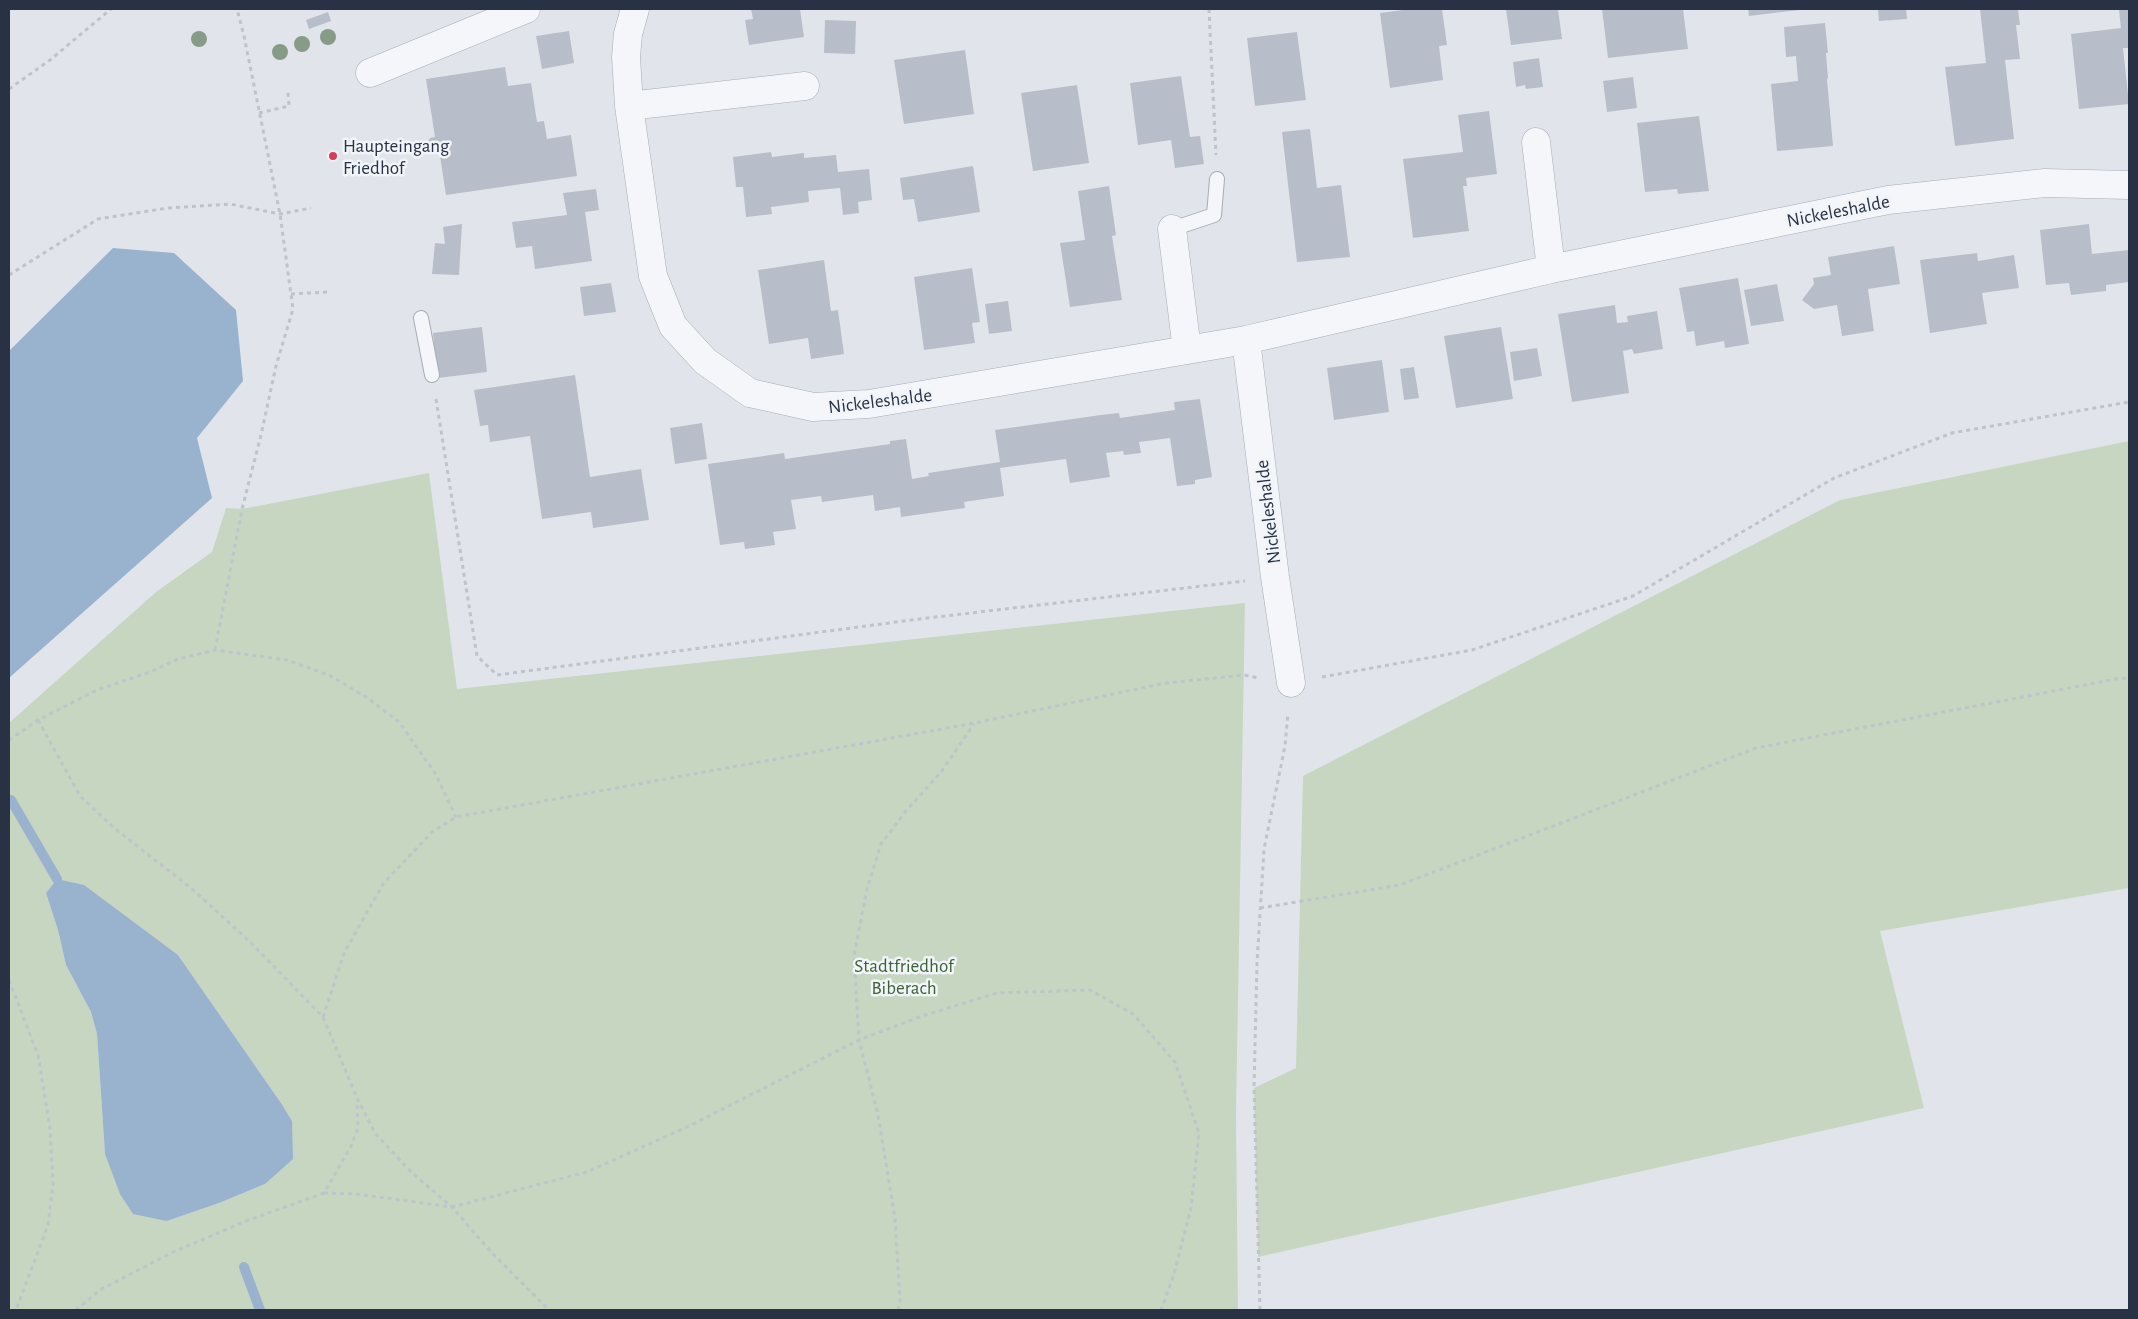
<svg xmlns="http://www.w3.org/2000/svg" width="2138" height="1319" font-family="'Alegreya Sans',sans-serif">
	<rect width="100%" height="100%" fill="#e1e5eb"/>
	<!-- green -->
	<path fill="#c7d6c1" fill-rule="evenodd" d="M2129,441V888L1880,931L1924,1108L1258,1257L1254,1088L1296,1068L1303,776L1840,500Z
		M429,473L457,689L1245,603L1236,1114L1238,1310H9V723L156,592L212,552L226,508L242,509ZM57,879L142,930L178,955L281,1103L292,1121L265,1184L219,1203L167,1221L105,1154L97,1034L91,1012L66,965L58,930L46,893Z"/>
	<!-- water -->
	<path fill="#99b3ce" d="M113,248L174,253L236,310L243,381L197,438L212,498L9,678V351Z
		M57,879L84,885L178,955L281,1103L292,1121L293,1159L265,1184L219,1203L167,1221L133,1214L120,1194L105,1154L97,1034L91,1012L66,965L58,930L46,893Z"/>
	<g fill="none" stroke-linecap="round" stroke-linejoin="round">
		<!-- stream -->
		<path stroke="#99b3ce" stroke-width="10" d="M11,800L57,879
			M244,1267L260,1310"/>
	</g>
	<!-- building -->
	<path fill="#b8bec9" d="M751,9H800L804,37L749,45L745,20L753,19Z
		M1410,9H1442L1447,45L1439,46L1443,80L1390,88L1380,13Z
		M1506,9H1558L1562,39L1511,45Z
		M1602,9H1683L1688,49L1608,58Z
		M1748,9H1800V10L1749,16Z
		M1878,9H1906L1907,19L1879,21Z
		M1980,9H2018L2020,25H2016L2020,59L2005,60L2014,139L1955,146L1945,67L1986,63Z
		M2129,9V48H2123L2129,104L2079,109L2071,34L2121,28L2119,10Z
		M328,12L331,21L309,29L306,20Z
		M825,20L856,21L855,54L824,53Z
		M1825,23L1828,53H1826L1828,78L1827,79L1833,146L1777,151L1771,84L1798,81L1796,56L1786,57L1784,27Z
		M569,31L574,63L542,69L536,36Z
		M1297,32L1306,100L1255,106L1247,38Z
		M965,50L974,114L904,124L894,60Z
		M1539,58L1543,87L1526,89L1525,85L1516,87L1513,62Z
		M505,67L508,86L531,83L537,122L544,121L547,139L571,135L577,176L446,195L439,150L432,151L425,147L430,138L435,137L426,79Z
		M1181,76L1190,137L1200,136L1204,164L1175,168L1171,140L1138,145L1130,83Z
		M1633,77L1637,108L1607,112L1603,81Z
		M1077,85L1089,163L1033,171L1021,93Z
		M1489,111L1497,174L1466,178L1467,186H1463L1469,231L1413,238L1403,159L1463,152L1458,115Z
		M1699,116L1709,191L1678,194L1677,189L1645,192L1637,123Z
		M1310,129L1317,188L1341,185L1350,257L1297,262L1282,132Z
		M771,152L772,157L804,153V158L836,155L838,172L869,169L872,200L858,202L859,213L843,215L840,188L808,191L809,202L771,207L772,214L746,217L743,187H736L733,157Z
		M973,166L980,212L918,222L914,199L903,200L900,178Z
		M1109,186L1116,235L1112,236L1122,300L1070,307L1060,243L1085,240L1078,191Z
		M596,189L599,210L585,212L592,261L535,269L532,246L516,248L512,222L567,215L563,193Z
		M462,224L459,275L432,274L435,243L445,244L443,227Z
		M2089,224L2092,254L2129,250V282L2106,285V291L2071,295L2069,283L2046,285L2040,230Z
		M1894,246L1900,284L1868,289L1874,331L1842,336L1837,305L1814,309L1802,300L1814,284L1813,278L1831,275L1828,257Z
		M1977,253L1978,261L2014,255L2019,288L1982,293L1987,324L1930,333L1920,260Z
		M824,260L831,311L838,310L844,354L811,359L808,338L769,344L758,270Z
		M972,268L980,322L972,323L975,343L924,350L914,277Z
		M1738,278L1749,344L1725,348L1724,341L1696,346L1694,331L1687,332L1679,288Z
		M611,283L616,312L584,316L580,287Z
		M1777,284L1784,321L1751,326L1744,290Z
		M1008,301L1012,331L989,334L985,304Z
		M1615,305L1617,323L1628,322L1627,316L1657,311L1663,349L1634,354L1632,349L1623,351L1629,393L1572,402L1558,314Z
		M482,327L487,372L438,378L433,333Z
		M1501,327L1513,399L1456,408L1444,336Z
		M1537,348L1542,376L1514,381L1510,352Z
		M1382,360L1389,412L1334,420L1327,368Z
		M1414,367L1419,398L1404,400L1400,369Z
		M575,375L590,477L641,469L649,520L593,528L591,512L542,519L530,436L490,442L488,425L480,426L474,390Z
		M1200,399L1212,477L1195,480V484L1177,486L1170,438L1139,442L1141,453L1124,455L1123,451L1106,453L1110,477L1070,483L1066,459L1000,468L1004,496L964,502L965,508L901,517L900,507L875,511L873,495L822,502L821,496L791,500L796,529L773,532L775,545L745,549L744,542L720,545L708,464L784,453L785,459L890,444V441L906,439L912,479L929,476L928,473L1000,462L995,430L1101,415L1119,413L1120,418L1175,410L1174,402Z
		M702,423L707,459L675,464L670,428Z"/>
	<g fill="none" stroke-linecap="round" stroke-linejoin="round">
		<defs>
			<path id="lane" d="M1172,229L1214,215L1217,179
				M421,318L432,375"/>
			<path id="street" d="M635,9L628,34L626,57L629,106L653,276L673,326L705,361L750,393L813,407L869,404L1246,340L1551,269L1888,200L2045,183L2129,185
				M370,73L526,9
				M629,106L805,86
				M1536,142L1551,269
				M1172,229L1187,350
				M1246,340L1275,577L1291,683"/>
		</defs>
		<!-- lane casing -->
		<use href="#lane" stroke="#a6acb6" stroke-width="16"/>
		<!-- street casing -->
		<use href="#street" stroke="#a6acb6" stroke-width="29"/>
		<!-- path -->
		<path stroke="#bfc3ca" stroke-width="3" stroke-dasharray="4 4" stroke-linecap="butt" d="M1209,9L1216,155
			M9,89L50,60L111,9
			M259,113L289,106L288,92
			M9,275L98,219L168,208L230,204L280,214L311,208
			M291,294L327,292
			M436,399L477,656L497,675L919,619L1245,581
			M215,650L242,509L261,435L276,366L293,309L280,214L244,36L237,9
			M1322,677L1472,650L1633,596L1834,478L1952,433L2129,402
			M38,720L80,796L114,828L191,888L249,941L323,1017L357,1098L375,1133L410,1171L452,1207L492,1253L549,1310
			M9,740L38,720L97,690L150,672L178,659L215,650L287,660L331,676L369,699L399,722L435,773L456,817
			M1260,908L1400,885L1756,748L2116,679L2129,678
			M9,980L38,1055L50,1128L53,1184L48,1225L16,1310
			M323,1017L344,953L383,884L432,832L456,817L975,723L1166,683L1244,675L1259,678
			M324,1193L356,1194L452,1207L587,1172L689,1126L859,1040L922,1016L997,993L1090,990L1133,1014L1175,1062L1199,1133L1191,1208L1174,1274L1161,1310
			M76,1310L100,1290L171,1253L246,1221L324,1193L350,1148L358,1128L357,1101
			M898,1310L900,1301L895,1218L878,1115L859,1040L854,955L867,889L881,844L906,811L941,772L974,724
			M1260,1310L1254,1088L1257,963L1264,849L1285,746L1288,713"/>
		<!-- lane -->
		<use href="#lane" stroke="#f4f6f9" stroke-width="14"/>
		<!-- street -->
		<use href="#street" stroke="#f4f6f9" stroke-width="28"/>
	</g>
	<!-- trees -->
	<g fill="#879c86">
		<circle cx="328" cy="37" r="8"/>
		<circle cx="199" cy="39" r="8"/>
		<circle cx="302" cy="44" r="8"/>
		<circle cx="280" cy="52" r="8"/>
	</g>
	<!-- markers -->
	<circle fill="#da3c56" stroke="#f1f4f8" stroke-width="2" cx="333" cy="156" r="5"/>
	<g text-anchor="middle" stroke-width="5" stroke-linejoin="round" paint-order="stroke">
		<!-- poi labels -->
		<g font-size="19" fill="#283244" stroke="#f1f4f8" text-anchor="start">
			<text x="343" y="152">Haupteingang<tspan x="343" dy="22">Friedhof</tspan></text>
		</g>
		<!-- street labels -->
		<g font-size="19" fill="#283244" stroke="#f1f4f8">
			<text transform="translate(1838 210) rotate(-11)" y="7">Nickeleshalde</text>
			<text transform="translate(880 400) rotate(-7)" y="7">Nickeleshalde</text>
			<text transform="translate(1267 512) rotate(-97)" y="7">Nickeleshalde</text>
		</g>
		<!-- park labels -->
		<g font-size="19" fill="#3d6134" stroke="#f1f4f8">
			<text x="904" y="972">Stadtfriedhof<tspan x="904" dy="22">Biberach</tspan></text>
		</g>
	</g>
	<!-- border -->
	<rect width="2138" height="1319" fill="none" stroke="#283244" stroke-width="20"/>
</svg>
